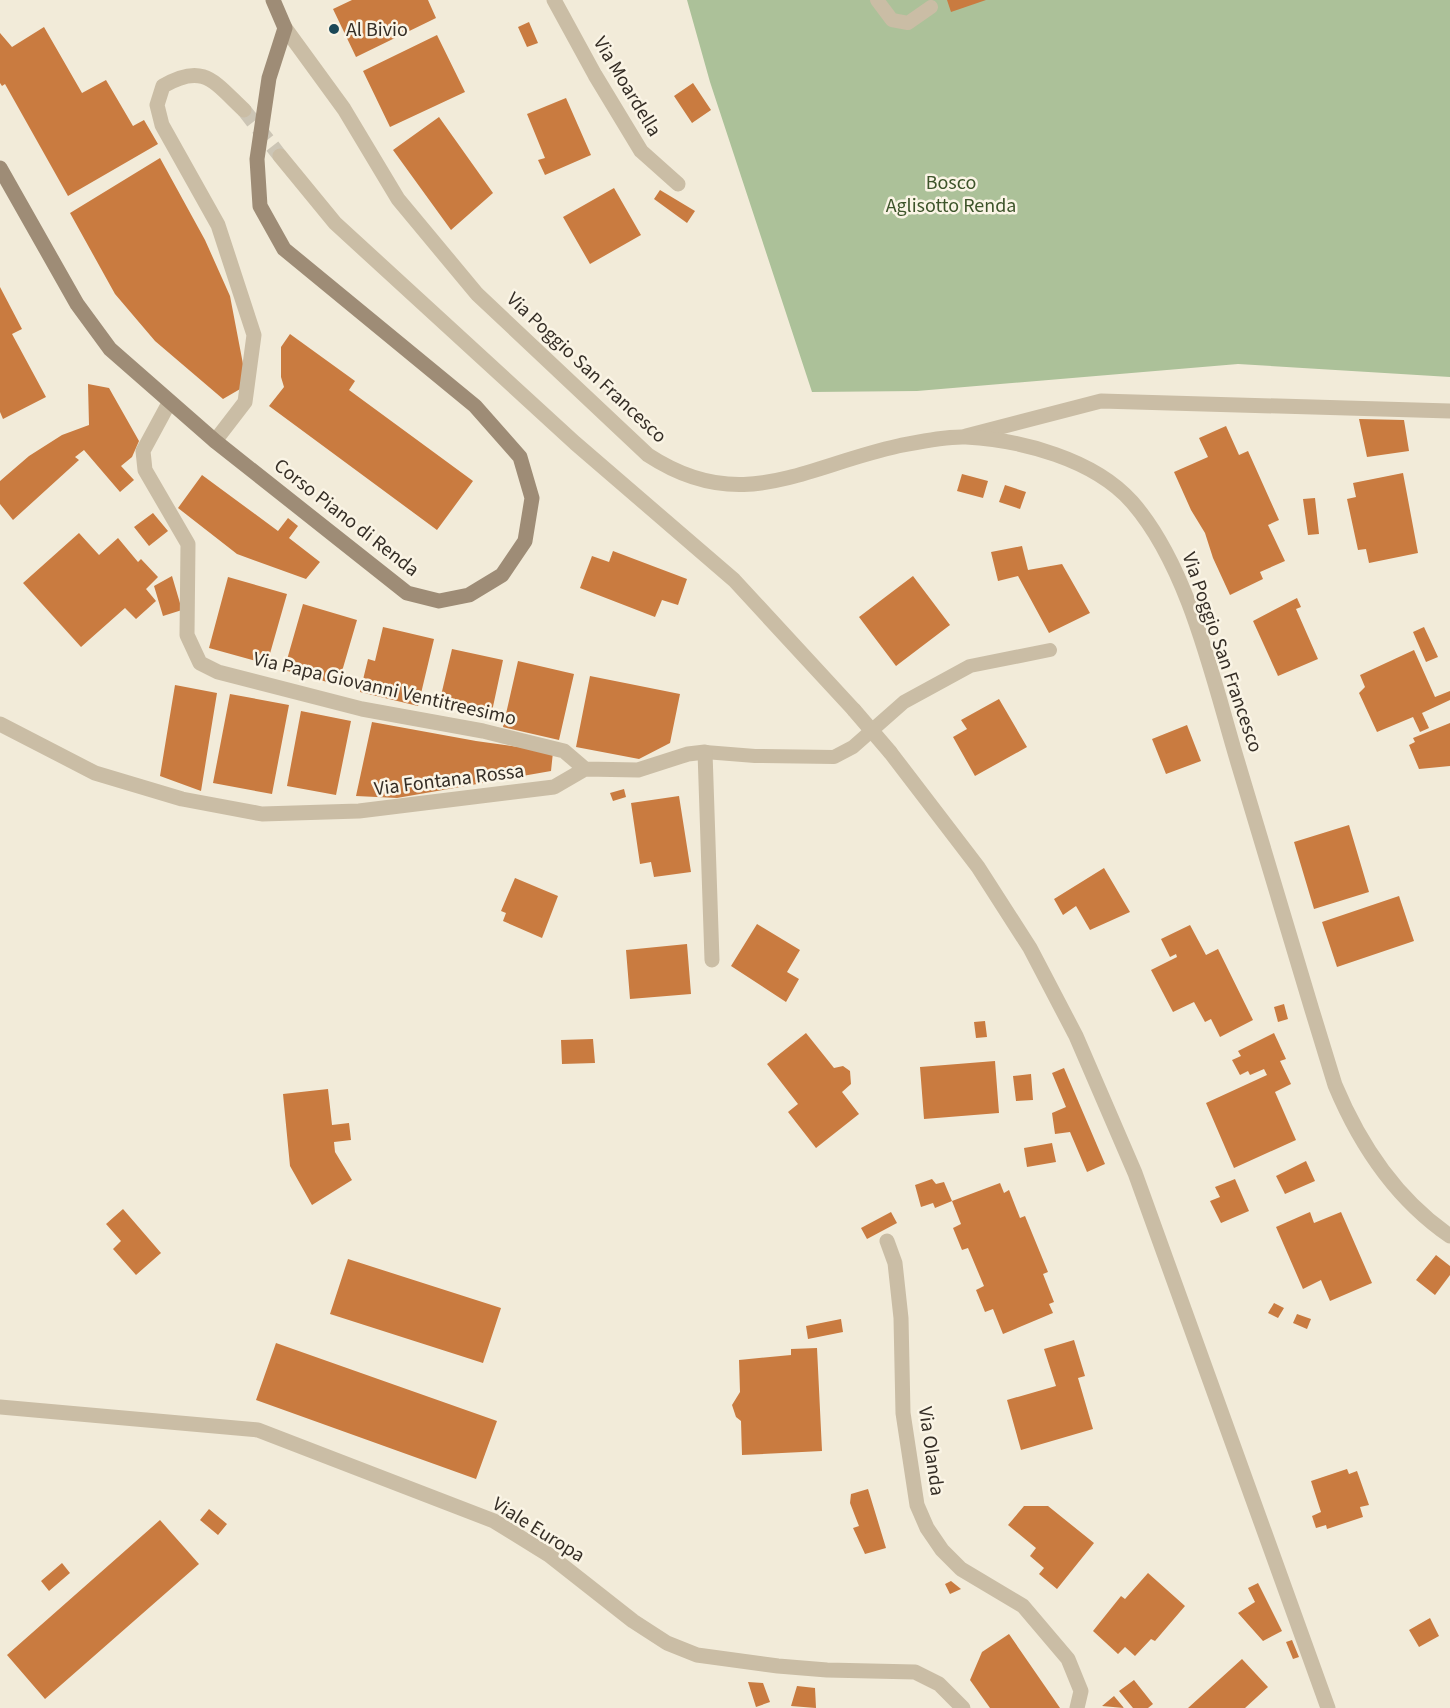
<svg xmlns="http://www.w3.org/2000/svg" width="1450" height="1708" font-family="'Source Sans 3',sans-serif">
	<rect width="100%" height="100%" fill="#f2ebd9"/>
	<!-- green -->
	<path fill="#acc199" d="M687,0H1450V377L1238,364L917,391L812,392L710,82Z"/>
	<!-- building -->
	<path fill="#c97b40" d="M352,0H428L436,18L356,57L333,9Z
		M947,0H986L951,12Z
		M529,22L538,43L527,47L518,27Z
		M44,27L82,93L106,80L133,126L144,120L158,144L68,196L5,84L2,86L0,83V33L12,47Z
		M437,35L465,92L390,127L363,71Z
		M693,83L711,110L692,123L674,96Z
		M566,98L591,155L545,175L538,160L545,158L527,114Z
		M439,117L493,193L451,230L393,150Z
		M160,158L205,240L230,296L247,385L223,399L155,341L115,294L70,213Z
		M614,188L641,235L590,264L563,217Z
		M660,190L695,211L687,223L654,199Z
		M0,287L22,329L12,334L46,397L3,419L0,412Z
		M290,334L355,381L349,390L473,481L437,530L269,406L284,387L281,377V347Z
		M88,384L109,388L139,441L132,457L121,466L134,480L120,492L84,450L75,457L79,460L13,520L0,504V481L29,456L62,435L89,425Z
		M1359,419L1404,420L1409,451L1367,457Z
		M1226,426L1239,455L1248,451L1279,520L1268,525L1285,561L1260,572L1263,579L1230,595L1213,558L1205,533L1191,510L1174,472L1208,457L1199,438Z
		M1403,473L1418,553L1369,563L1366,549L1358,550L1347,499L1356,497L1353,483Z
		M962,474L988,481L983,498L957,491Z
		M202,475L278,531L288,518L298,526L289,538L320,562L306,579L237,554L178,508Z
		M1005,485L1026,492L1020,509L999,502Z
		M1315,498L1319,534L1308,535L1303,499Z
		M153,513L168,531L149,546L134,527Z
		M79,533L99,555L118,538L138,562L141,559L158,577L146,589L156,601L136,619L125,608L81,647L23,583Z
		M1022,546L1028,570L1062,564L1090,613L1049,633L1018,576L998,581L991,552Z
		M613,551L687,579L678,605L662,600L655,617L580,588L592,556L609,562Z
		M172,576L182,610L163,616L154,586Z
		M913,576L950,625L896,666L859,617Z
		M228,577L287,594L267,664L209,648Z
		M1297,598L1301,607L1296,609L1318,659L1278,676L1253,621Z
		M303,604L357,620L338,685L284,670Z
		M383,627L434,639L418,706L360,692L368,659L375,661Z
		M1424,627L1438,657L1426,662L1413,632Z
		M452,649L503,660L491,716L439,704Z
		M1414,650L1435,697L1450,691V700L1422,713L1429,728L1420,732L1413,717L1377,732L1359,693L1365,687L1360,675Z
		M518,661L574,674L559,740L503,727Z
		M590,676L680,694L670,743L639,759L576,747Z
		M175,685L217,693L201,791L160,776Z
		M230,694L289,705L272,794L213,783Z
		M999,699L1027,747L975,776L953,737L967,729L961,720Z
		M301,711L351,721L336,795L287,786Z
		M372,722L476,741L553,752L551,771L397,798L356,796Z
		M1450,723V766L1419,769L1409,745L1415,742L1413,738Z
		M1187,725L1201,761L1166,774L1152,739Z
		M624,789L626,797L613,801L610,793Z
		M679,796L691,872L654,877L651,862L640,864L631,803Z
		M1349,825L1369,892L1314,909L1294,842Z
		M1104,868L1130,912L1090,930L1076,906L1063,915L1054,899Z
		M515,878L558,896L542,938L503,921L506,913L501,911Z
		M1399,896L1414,941L1337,967L1322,922Z
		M757,924L800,950L787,972L799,979L786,1002L731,966Z
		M1190,925L1206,955L1218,949L1253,1020L1220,1037L1211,1019L1205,1022L1194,1002L1173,1012L1151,970L1177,957L1176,954L1170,957L1161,939Z
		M687,944L691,994L630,999L626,950Z
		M1284,1004L1288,1019L1278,1022L1274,1007Z
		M985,1021L987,1037L976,1038L974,1022Z
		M806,1033L834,1068L843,1066L850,1071L851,1084L842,1092L859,1114L816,1148L788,1112L798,1104L767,1064Z
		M1274,1033L1286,1059L1280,1061L1291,1084L1275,1092L1296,1140L1234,1168L1206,1103L1267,1075L1264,1069L1250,1075L1248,1071L1240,1075L1232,1060L1241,1056L1238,1051Z
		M593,1039L595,1063L562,1064L561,1040Z
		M995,1061L999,1113L924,1119L920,1067Z
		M1064,1068L1105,1164L1087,1172L1070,1132L1055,1134L1052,1113L1066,1107L1052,1073Z
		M1031,1074L1033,1100L1016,1101L1013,1076Z
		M328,1089L332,1125L349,1123L351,1140L334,1142L335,1152L352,1180L312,1205L290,1166L283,1094Z
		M1052,1143L1056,1162L1027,1167L1024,1148Z
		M1306,1161L1315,1181L1285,1194L1276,1176Z
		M932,1179L936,1184L944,1182L952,1201L1000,1183L1004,1193L1009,1190L1020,1218L1025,1216L1048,1272L1043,1274L1054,1302L1049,1304L1053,1313L1003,1334L993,1309L985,1312L976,1290L984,1286L968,1248L962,1250L953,1228L961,1224L952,1201L935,1208L933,1203L921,1207L915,1185Z
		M1235,1179L1249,1211L1221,1223L1210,1201L1220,1197L1215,1187Z
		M123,1209L161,1253L136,1275L113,1249L121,1241L106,1224Z
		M891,1212L897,1223L867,1239L861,1228Z
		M1310,1212L1314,1223L1341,1212L1372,1283L1330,1301L1321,1280L1303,1289L1276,1227Z
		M1436,1255L1450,1266V1275L1435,1295L1416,1280Z
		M348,1259L501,1308L483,1363L330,1314Z
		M1274,1303L1284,1308L1278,1318L1268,1313Z
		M1297,1314L1311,1319L1307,1329L1293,1323Z
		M841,1319L843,1332L808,1339L806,1326Z
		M1074,1340L1085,1376L1078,1378L1093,1429L1021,1450L1007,1400L1056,1386L1044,1349Z
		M276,1343L497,1421L476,1479L256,1400Z
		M817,1348L822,1451L742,1455L741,1421L736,1417L732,1405L740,1392L739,1360L791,1355V1349Z
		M1347,1469L1349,1474L1357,1471L1369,1505L1360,1507L1363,1517L1327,1529L1326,1525L1316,1528L1312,1516L1321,1512L1311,1481Z
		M868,1489L886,1548L865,1554L853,1528L859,1526L850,1503L851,1494Z
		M1024,1506H1048L1094,1543L1057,1589L1039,1574L1044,1568L1030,1556L1036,1548L1008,1525Z
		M209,1509L227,1524L218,1535L200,1520Z
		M160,1520L199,1564L45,1699L7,1655Z
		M62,1563L70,1573L49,1591L41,1581Z
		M1148,1573L1185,1606L1155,1641L1151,1639L1135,1656L1125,1647L1118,1654L1093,1631L1121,1596L1125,1599Z
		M951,1581L961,1589L950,1594L945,1584Z
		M1258,1583L1282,1631L1263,1641L1238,1613L1255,1602L1248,1588Z
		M1430,1618L1439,1636L1419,1647L1409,1630Z
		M1009,1634L1060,1708H990L970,1680L982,1652Z
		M1292,1640L1299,1657L1293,1659L1286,1642Z
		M1242,1659L1268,1687L1245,1708H1188Z
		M1134,1680L1153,1704L1148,1708H1133L1119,1691Z
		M748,1682L763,1683L770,1702L756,1707Z
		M797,1686L815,1688L816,1708L791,1706Z
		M1114,1696L1124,1708L1102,1706Z"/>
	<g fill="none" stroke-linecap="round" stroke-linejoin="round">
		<!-- minor-tunnel -->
		<path stroke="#ccc5b5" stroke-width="15" stroke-dasharray="15 8" stroke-linecap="butt" d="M244,110L280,156"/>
		<!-- service -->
		<path stroke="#cabda5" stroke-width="14" d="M877,0L892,20L908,23L931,7
			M705,752L755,756L834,757L853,747L904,702L970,666L1050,650"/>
		<!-- minor -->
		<path stroke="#cabda5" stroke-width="15" d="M554,0L595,75L641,151L678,184
			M280,156L335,223L575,443L734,580L854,710
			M169,403L143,451L145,470L188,544L187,635L200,663L218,672L362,709L483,731L564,751L585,769
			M966,436L1101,401L1450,411
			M215,441L245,402L254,335L218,225L162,125L157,105L163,86C204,62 214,82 244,110
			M0,724L95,773L182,799L262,814L359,811L554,787L585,769L638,770L688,754L705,752L712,960
			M890,752L978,867L1030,948L1076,1036L1135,1173L1328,1708
			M887,1241L895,1263L901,1318L903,1413L917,1505L927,1528L942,1550L961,1569L1023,1606L1068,1659L1081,1691L1077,1708
			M0,1407L258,1430L494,1521L549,1555L633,1621L667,1643L697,1655L778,1666L827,1670L915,1672L939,1684L963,1708"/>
		<!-- tertiary -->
		<path stroke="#cabda5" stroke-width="15" d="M285,28L344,109L398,199L477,294L648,455C741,516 803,467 898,446C919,442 945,436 966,437C1021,440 1094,459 1132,502C1189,567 1213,680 1238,763C1270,871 1302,978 1335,1085C1360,1145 1396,1199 1450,1236"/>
		<!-- secondary -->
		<path stroke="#9e8c76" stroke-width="15" d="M0,168L77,304L110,349L215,441L407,593L439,601L469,595L502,575L525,541L532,498L520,457L475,406L284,249L260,206L257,159L269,78L285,28L273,0"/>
		<!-- minor-bridge -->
		<path stroke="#cabda5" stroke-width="15" d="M854,710L890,752"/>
	</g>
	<!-- markers -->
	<circle fill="#1b4858" stroke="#faf4e5" stroke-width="2" cx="334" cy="29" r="6"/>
	<g text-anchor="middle" stroke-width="5" stroke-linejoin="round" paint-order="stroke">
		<!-- poi labels -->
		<g font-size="20" fill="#352e26" stroke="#faf4e5" text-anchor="start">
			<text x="346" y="36">Al Bivio</text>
		</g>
		<!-- street labels -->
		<g font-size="20" fill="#352e26" stroke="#faf4e5">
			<text transform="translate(628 86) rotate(59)" y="7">Via Moardella</text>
			<text transform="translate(587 367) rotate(43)" y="7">Via Poggio San Francesco</text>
			<text transform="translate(347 517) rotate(38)" y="7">Corso Piano di Renda</text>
			<text transform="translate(1223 652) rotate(71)" y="7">Via Poggio San Francesco</text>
			<text transform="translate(385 688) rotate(13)" y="7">Via Papa Giovanni Ventitreesimo</text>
			<text transform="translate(449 779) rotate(-7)" y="7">Via Fontana Rossa</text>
			<text transform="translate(932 1451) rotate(82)" y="7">Via Olanda</text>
			<text transform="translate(539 1529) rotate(32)" y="7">Viale Europa</text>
		</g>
		<!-- park labels -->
		<g font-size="20" fill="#3d542a" stroke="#faf4e5">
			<text x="951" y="189">Bosco<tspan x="951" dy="23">Aglisotto Renda</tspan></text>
		</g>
	</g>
</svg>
